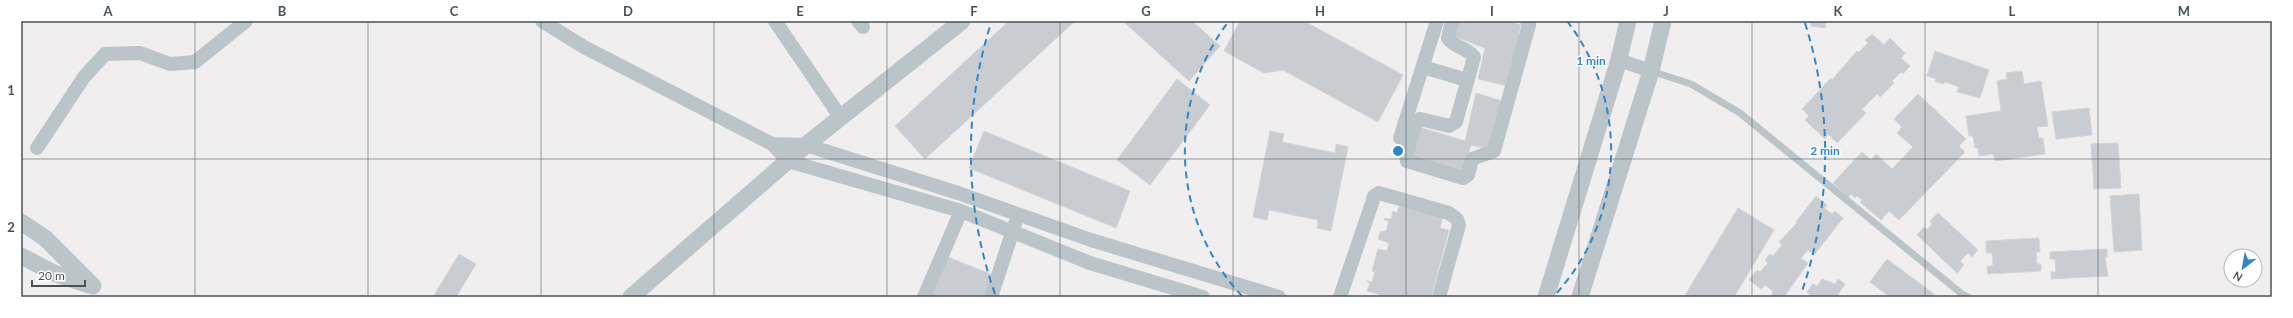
<svg xmlns="http://www.w3.org/2000/svg" width="2293" height="318" font-family="Lato,sans-serif">
	<rect width="100%" height="100%" fill="#f0eeee"/>
	<!-- building -->
	<path fill="#c9ccd0" stroke="#d3d5d9" d="M1009,21H1075L925,159L895,126Z
		M1123,21H1192L1220,46L1189,81Z
		M1240,21H1304L1403,75L1378,122L1283,70L1264,73L1224,51Z
		M1455,21H1509L1521,25L1518,35L1523,37L1508,86L1478,79L1485,48L1451,35Z
		M1796,21H1826L1825,28L1811,26V23Z
		M1872,34L1884,45L1890,38L1905,53L1901,58L1910,66L1903,74L1901,72L1892,81L1894,83L1880,97L1877,94L1862,109L1866,113L1837,143L1828,134L1825,139L1805,120L1809,116L1802,109L1831,78L1832,80L1857,51L1859,52L1868,43L1865,40Z
		M1935,51L1989,70L1980,98L1957,92L1959,87L1945,82L1944,84L1935,81L1936,79L1927,76Z
		M2022,71L2024,84L2041,81L2048,126L2037,127L2039,138H2043L2045,154L1995,161L1993,154L1979,156L1978,148H1975L1973,136H1969L1966,116L2001,111L1997,81L2007,79L2006,73Z
		M1177,79L1210,105L1150,185L1117,160Z
		M1476,93L1502,101L1490,149L1471,145L1463,172L1410,157L1419,127L1465,141Z
		M1918,94L1966,139L1959,146L1965,152L1899,220L1889,211L1881,220L1860,202L1862,200L1857,196L1855,198L1851,194L1848,197L1833,183L1862,152L1871,160L1876,154L1892,169L1913,147L1897,133L1902,127L1894,119Z
		M2089,108L2092,135L2056,139L2052,112Z
		M984,131L1130,191L1116,228L969,168Z
		M1270,131L1284,134L1282,142L1335,153L1336,144L1348,147L1331,231L1317,228L1318,220L1269,210L1267,220L1253,217Z
		M2118,143L2121,188L2094,189L2091,144Z
		M2139,194L2142,250L2114,252L2110,196Z
		M1816,196L1827,205L1824,208L1832,214L1835,211L1843,218L1814,255L1808,250L1801,258L1808,263L1784,297H1771L1773,291L1765,285L1761,289L1749,280L1757,270L1760,272L1768,263L1765,260L1770,254L1773,256L1782,245L1779,242L1797,223L1796,222Z
		M1400,204L1443,216L1440,228L1449,230L1431,297H1378L1379,294L1367,291L1370,283L1367,281L1372,282L1375,272L1372,271L1378,249L1387,251L1389,243L1378,239L1380,232L1386,231L1389,221L1384,220L1385,218L1391,219L1393,211L1397,213Z
		M1738,208L1774,230L1734,297H1684Z
		M1938,213L1978,250L1972,257L1968,253L1960,261L1964,265L1957,273L1917,235L1924,227L1927,230L1932,224L1930,221Z
		M2039,238L2040,252H2036L2037,264H2041V271L1988,274L1987,266H1993L1992,253H1986V241Z
		M2107,249V257H2105L2108,276L2051,279V272H2056L2055,259H2050V252Z
		M459,254L476,264L456,297H433Z
		M945,256L993,275L984,297H928Z
		M1887,259L1934,294L1932,297H1890L1870,282Z
		M1822,279L1835,284L1838,279L1845,284L1837,296L1839,297H1809L1811,295L1807,292L1813,284L1817,286Z"/>
	<g fill="none" stroke-linecap="round" stroke-linejoin="round">
		<!-- service -->
		<path stroke="#bbc4c9" stroke-width="7" d="M1651,71L1691,84L1740,113L1962,294L1968,297"/>
		<!-- minor -->
		<path stroke="#bbc4c9" stroke-width="14" d="M542,21L584,47L772,144L788,161L961,211L1090,263L1203,297
			M775,21L841,118
			M858,21L863,27
			M1452,21L1448,38C1454,48 1467,47 1474,57L1456,122L1449,126L1420,119L1416,123L1406,157L1407,161L1463,178L1468,175L1472,159L1494,151L1529,25L1527,21
			M1619,60L1651,71
			M1423,67L1467,80
			M1400,138L1437,21
			M772,144L806,145L958,193L1091,240L1279,297
			M37,148L84,77L105,54L140,53L170,64L195,62L246,21
			M924,297L961,211
			M991,297L1015,224
			M1340,297L1372,203L1374,196L1379,193L1449,213L1457,219L1459,225L1439,297"/>
		<!-- tertiary -->
		<path stroke="#bbc4c9" stroke-width="17" d="M21,222L45,238L93,286
			M21,256L56,274L89,285
			M631,297L806,145L962,21
			M1546,297L1618,63L1628,21
			M1580,297L1651,71L1663,21"/>
	</g>
	<!-- grid -->
	<path fill="none" stroke="#485359" stroke-width="1" stroke-opacity="0.55" d="M195,21V297M368,21V297M541,21V297M714,21V297M887,21V297M1060,21V297M1233,21V297M1406,21V297M1579,21V297M1752,21V297M1925,21V297M2098,21V297M21,159H2272"/>
	<!-- distance rings -->
	<g fill="none" stroke="#2f87c9" stroke-width="2" stroke-dasharray="7 5">
		<path d="M1242 296A213 213 0 0 1 1229 21M1567 21A213 213 0 0 1 1554 296"/>
		<path d="M995 294A427 427 0 0 1 991 23M1805 23A427 427 0 0 1 1801 294"/>
	</g>
	<circle cx="1398" cy="151" r="6" fill="#2f87c9" stroke="#fff" stroke-width="2"/>
	<g font-size="12" text-anchor="middle" font-weight="bold" fill="#2f87c9" stroke="#fff" stroke-width="3" stroke-linejoin="round" paint-order="stroke">
		<text x="1591" y="65">1 min</text>
		<text x="1825" y="155">2 min</text>
	</g>
	<!-- border -->
	<rect width="2293" height="318" fill="none" stroke="#ffffff" stroke-width="44"/>
	<!-- north arrow -->
	<g transform="translate(2243 268) rotate(211)"><circle r="19" fill="#ffffff" stroke="#b6babd"/>
	<path d="M0-3L7 15L0 10L-7 15Z" fill="#2f87c9"/>
	<text y="-6" font-size="11" font-weight="bold" text-anchor="middle" fill="#485359">N</text>
	</g>
	<!-- scale -->
	<path d="M32 280v6h53v-6" fill="none" stroke="#485359" stroke-width="2"/>
	<text x="38" y="280" font-size="12" fill="#485359" stroke="#ffffff" stroke-width="3" paint-order="stroke">20 m</text>
	<rect x="22" y="22" width="2249" height="274" fill="none" stroke="#485359" stroke-width="1.5"/>
	<g font-size="13" text-anchor="middle" font-weight="bold" fill="#485359">
		<text x="108" y="16">A</text>
		<text x="282" y="16">B</text>
		<text x="454" y="16">C</text>
		<text x="628" y="16">D</text>
		<text x="800" y="16">E</text>
		<text x="974" y="16">F</text>
		<text x="1146" y="16">G</text>
		<text x="1320" y="16">H</text>
		<text x="1492" y="16">I</text>
		<text x="1666" y="16">J</text>
		<text x="1838" y="16">K</text>
		<text x="2012" y="16">L</text>
		<text x="2184" y="16">M</text>
		<text x="11" y="95">1</text>
		<text x="11" y="232">2</text>
	</g>
</svg>
